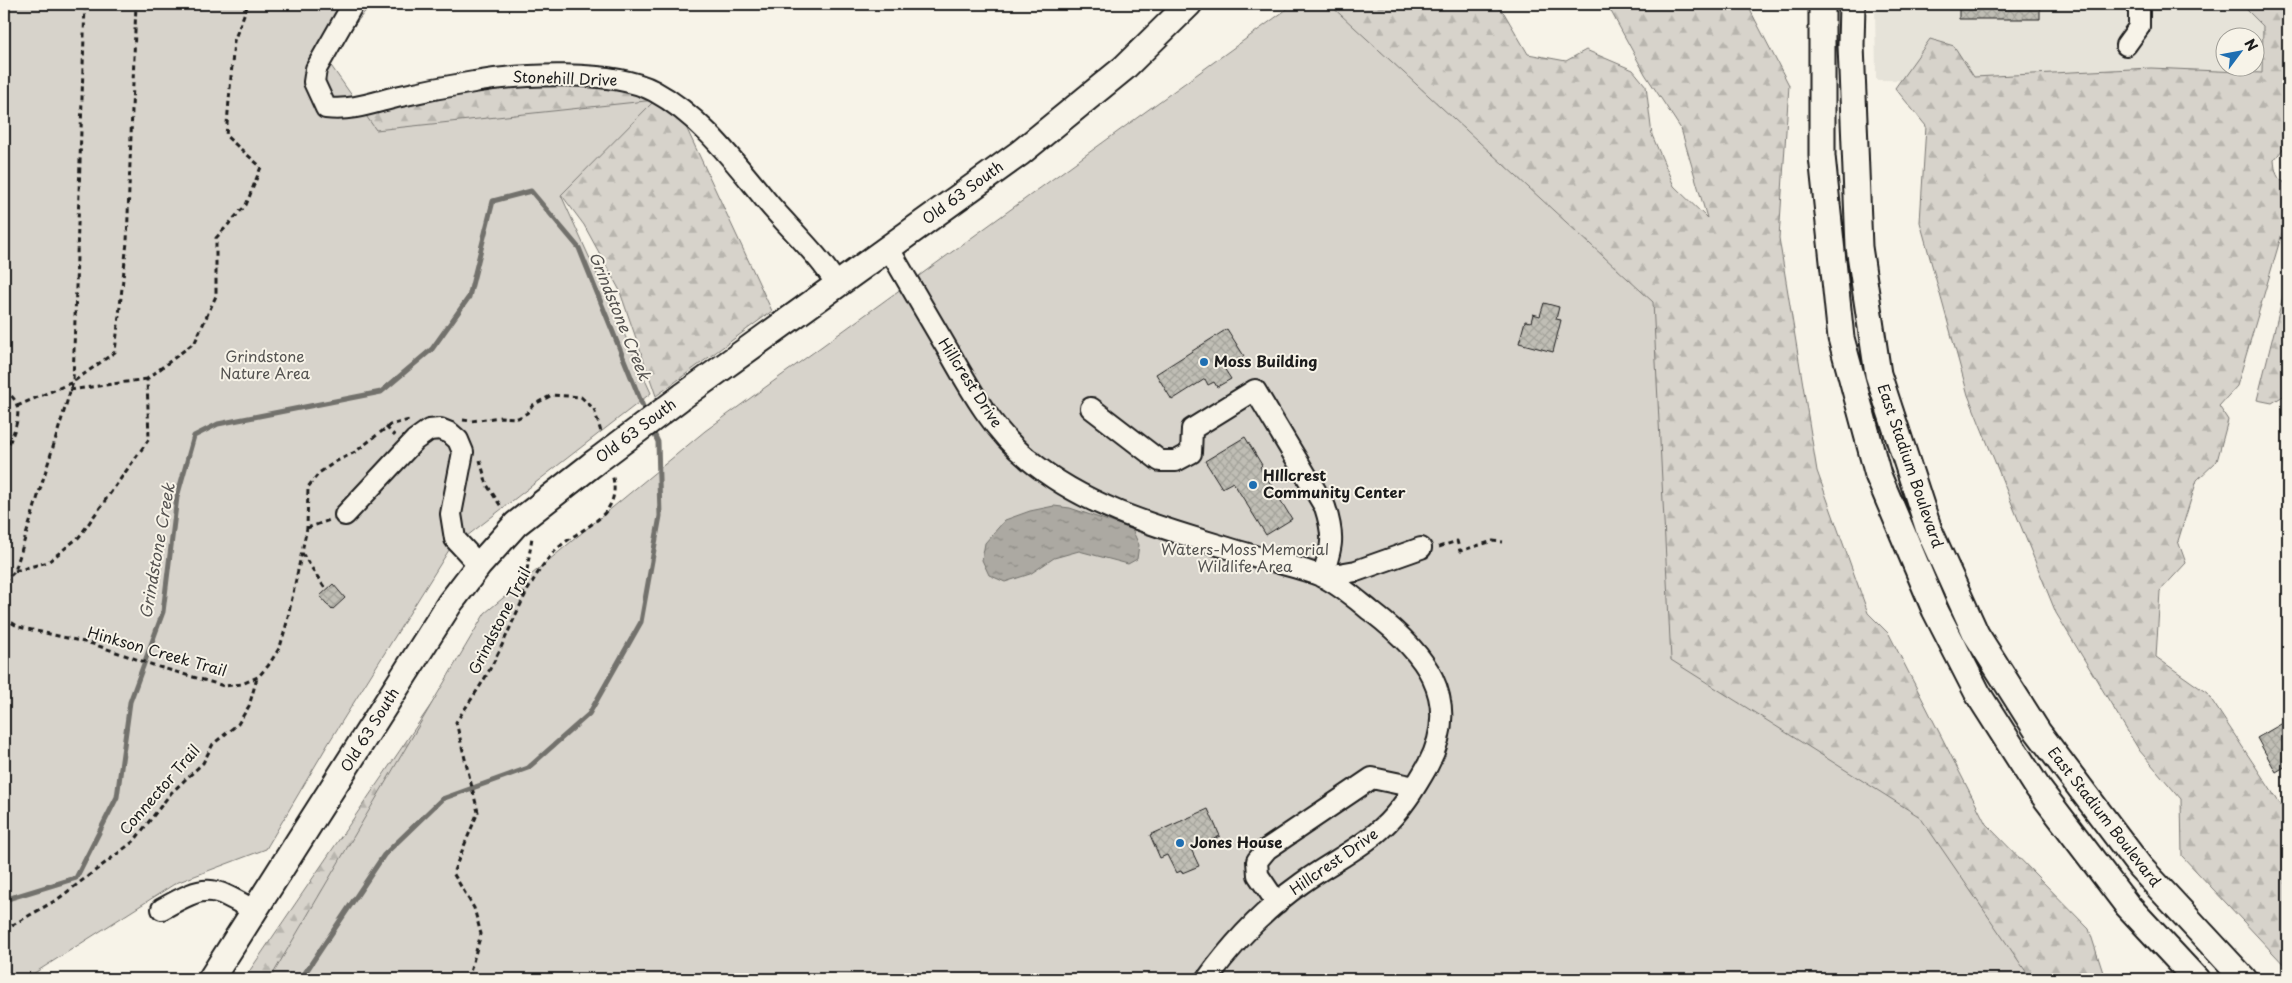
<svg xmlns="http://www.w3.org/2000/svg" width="2292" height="983" font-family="'Playpen Sans',sans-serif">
	<defs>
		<pattern id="forest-firs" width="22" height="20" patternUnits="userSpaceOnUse" patternTransform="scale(1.25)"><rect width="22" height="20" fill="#d7d3cb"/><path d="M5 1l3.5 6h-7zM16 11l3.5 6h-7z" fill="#b8b5ae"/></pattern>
		<pattern id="water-ripples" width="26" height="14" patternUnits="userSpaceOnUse" patternTransform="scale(1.25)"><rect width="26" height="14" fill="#aca9a2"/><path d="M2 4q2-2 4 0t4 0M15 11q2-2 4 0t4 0" fill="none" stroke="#8b8983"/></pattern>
		<pattern id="building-cross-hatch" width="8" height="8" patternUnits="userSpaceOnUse" patternTransform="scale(1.25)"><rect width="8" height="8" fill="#c0beb5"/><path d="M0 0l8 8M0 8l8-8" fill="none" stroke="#a4a39b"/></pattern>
	</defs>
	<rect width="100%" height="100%" fill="#f7f3e8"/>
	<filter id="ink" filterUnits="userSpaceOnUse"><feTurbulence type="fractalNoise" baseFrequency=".02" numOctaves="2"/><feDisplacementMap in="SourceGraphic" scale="10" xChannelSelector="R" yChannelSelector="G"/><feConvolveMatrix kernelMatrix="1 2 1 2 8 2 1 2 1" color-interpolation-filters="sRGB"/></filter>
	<g filter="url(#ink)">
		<!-- built -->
		<path fill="#e6e3d9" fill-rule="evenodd" d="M1875,4H2288V84L1876,80ZM2224,38H2254V68H2224Z"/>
		<!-- forest -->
		<path fill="url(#forest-firs)" stroke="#7a7874" d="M1310,4H1494L1504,13L1528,54L1566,61L1586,50L1633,70L1646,86L1652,135L1674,186L1707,218L1681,129L1645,74L1607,4H1747L1789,85L1779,238L1817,471L1868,613L1889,634L1986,824L2089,929L2105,979H1226Z
			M2241,4H2288V149H2283L2274,160C2275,171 2276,180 2288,184V213L2237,386L2219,406L2228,420L2217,461L2197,480L2178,541L2186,563L2160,591L2156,657L2207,693L2288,816V969L2182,856L2181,799L2139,750L2056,613L1968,395L1920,222L1926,126L1895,88L1930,39L1954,46L1974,77L2151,68L2262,73L2263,26Z
			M311,65L320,105L536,79L646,90L679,112L772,311L656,396L619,289L584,225L546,174L98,481Z
			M2286,284L2288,285V393L2272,403L2257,400Z
			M482,630L287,979H244Z"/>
		<!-- green -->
		<path fill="#d7d3cb" stroke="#7a7874" d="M4,4H371L327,60L376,130L655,100L561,195L651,393L449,550L331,739L266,849L176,883L25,979H4Z
			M1294,4H1329L1653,302L1671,660L1920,817L2031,979H270L485,613L705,431Z"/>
		<!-- water -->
		<path fill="url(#water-ripples)" stroke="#72716c" d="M1054,506L1070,508L1132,529L1139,545L1137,559L1128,564L1079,551L1054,558L1030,574L1005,582L989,575L982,560L985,543L1005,520L1030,511Z"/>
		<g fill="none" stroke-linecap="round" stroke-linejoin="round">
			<!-- stream -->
			<path stroke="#72716c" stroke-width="5" d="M4,900L76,878L117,797L130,702L163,612L177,497L194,436L218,424L381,392L432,349L469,297L493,201L531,191L579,248L646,414
				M301,979L384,855L442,799L528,768L589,714L641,622L660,516L658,442L652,429"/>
		</g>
		<!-- building -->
		<path fill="url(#building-cross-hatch)" stroke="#1c1c1c" d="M1959,4H2040V19H1959Z
			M1544,303L1559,307L1556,319L1561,320L1553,352L1519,343L1525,321L1531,322L1533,314L1540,316Z
			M1227,329L1244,356L1224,368L1231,379L1217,387L1214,382L1208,385L1205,379L1172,400L1156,374Z
			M1245,437L1262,465L1260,467L1292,519L1266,535L1233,482L1222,488L1205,461Z
			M333,584L345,598L332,610L320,596Z
			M2288,720V765L2276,772L2257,738Z
			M1208,809L1220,836L1191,849L1199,866L1182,873L1181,871L1176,873L1167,855L1160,858L1150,835Z"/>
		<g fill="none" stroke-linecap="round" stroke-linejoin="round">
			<defs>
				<path id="minor" d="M353,4L316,69L314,82L326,108C352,111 372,103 396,97C422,91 448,86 474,82C519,74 613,69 654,91C702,117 735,163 769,204C792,231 819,255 837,285
					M2126,45L2139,27V4
					M888,247C908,282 928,316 948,350C970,389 993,431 1028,459C1093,514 1182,533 1261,558C1281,564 1302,568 1321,576C1339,584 1357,600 1372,612C1424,652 1463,698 1428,765C1415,788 1401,811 1381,829C1358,850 1328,864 1302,883C1265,909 1233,943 1207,979
					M1091,408L1160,461H1176L1191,453L1192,429L1255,390L1325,507C1335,538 1332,547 1322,577L1356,571L1421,548
					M345,515L415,440L429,430L440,429L450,433L458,440L463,452L451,514L455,539L479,565
					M1277,903L1258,875L1257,861L1267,849L1372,778L1415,787
					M162,909C208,883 211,886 255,911"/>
				<path id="major" d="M1822,4V156L1841,338L1878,475L1935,610L1978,694L2038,788L2127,905L2196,979
					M1852,4L1851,45L1859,247L1878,374L1929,530L1976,634L2038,732L2140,867L2244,979
					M683,396L1020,153L1124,68L1189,4
					M211,979L450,603L479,565L516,524L594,463"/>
			</defs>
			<!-- minor casing -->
			<use href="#minor" stroke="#1c1c1c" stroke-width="24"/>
			<!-- major casing -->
			<use href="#major" stroke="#1c1c1c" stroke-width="29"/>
			<!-- path -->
			<path stroke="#1c1c1c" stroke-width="3" stroke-dasharray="5 4" stroke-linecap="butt" d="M70,390L147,379
				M4,391C30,403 13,435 4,454
				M17,406L73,382L115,352L127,242L136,4
				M463,420L471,421L501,417L518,418L527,413L533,405L552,395L581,397L594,409L601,432
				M386,427L395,436
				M480,460L487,485L502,508
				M307,528L330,520
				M1439,547L1457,541L1460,551L1493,541L1503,542
				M302,553L326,590
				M15,571L48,562L79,537L149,439L147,379L195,342L216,296V238L246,205L261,167L226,136L234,41L248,4
				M4,582L15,571L73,382L85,4
				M523,597L532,537
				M4,618L19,627L93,644L159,667L224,686L242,684L258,677L268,666L280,647L286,626L307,528L308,487L319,473L335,462L355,452L390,425L409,420
				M4,930L58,899L134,841L171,793L203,763L213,744L238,724L249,706L257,678
				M468,979L481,934L474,908L453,873L478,812L456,722C468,704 481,686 491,667C512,629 524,585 553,553C576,527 625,520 612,474"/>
			<!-- minor -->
			<use href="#minor" stroke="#f7f3e8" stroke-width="20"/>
			<!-- major -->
			<use href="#major" stroke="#f7f3e8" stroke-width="25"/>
			<defs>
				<path id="major-bridge" d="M594,463L683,396"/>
			</defs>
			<!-- major-bridge casing -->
			<use href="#major-bridge" stroke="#1c1c1c" stroke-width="29" stroke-linecap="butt"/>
			<!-- major-bridge -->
			<use href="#major-bridge" stroke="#f7f3e8" stroke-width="25"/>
		</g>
	</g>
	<!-- markers -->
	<g fill="#1f6fb2" stroke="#f7f3e8" stroke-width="2">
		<circle cx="1204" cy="362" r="5"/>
		<circle cx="1253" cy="485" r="5"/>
		<circle cx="1180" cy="843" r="5"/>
	</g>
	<g text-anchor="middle" stroke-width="4" stroke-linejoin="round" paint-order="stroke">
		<!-- street labels -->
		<g font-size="15" fill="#1c1c1c" stroke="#f7f3e8">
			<text transform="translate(565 79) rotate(2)" y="5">Stonehill Drive</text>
			<text transform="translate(963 193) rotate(-36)" y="5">Old 63 South</text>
			<text transform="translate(970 383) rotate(57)" y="5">Hillcrest Drive</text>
			<text transform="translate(636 431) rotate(-37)" y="5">Old 63 South</text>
			<text transform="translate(1910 466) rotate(71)" y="5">East Stadium Boulevard</text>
			<text transform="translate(500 621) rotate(-63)" y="5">Grindstone Trail</text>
			<text transform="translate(157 652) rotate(16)" y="5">Hinkson Creek Trail</text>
			<text transform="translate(370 730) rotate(-58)" y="5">Old 63 South</text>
			<text transform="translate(160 790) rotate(-49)" y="5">Connector Trail</text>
			<text transform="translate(2104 817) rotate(52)" y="5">East Stadium Boulevard</text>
			<text transform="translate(1334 862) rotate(-35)" y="5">Hillcrest Drive</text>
		</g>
		<!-- park labels -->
		<g font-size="15" fill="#545351" stroke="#f7f3e8">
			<text x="265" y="362">Grindstone<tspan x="265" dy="17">Nature Area</tspan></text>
			<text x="1245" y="555">Waters-Moss Memorial<tspan x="1245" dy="17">Wildlife Area</tspan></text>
		</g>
		<!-- poi labels -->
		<g font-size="15" font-weight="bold" fill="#1c1c1c" stroke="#f7f3e8" text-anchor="start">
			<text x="1214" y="367">Moss Building</text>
			<text x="1263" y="481">HIllcrest<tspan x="1263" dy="17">Community Center</tspan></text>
			<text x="1190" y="848">Jones House</text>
		</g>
		<!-- water labels -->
		<g font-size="16" font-style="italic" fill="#565452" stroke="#f7f3e8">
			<text transform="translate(620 316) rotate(68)" y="6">Grindstone Creek</text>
			<text transform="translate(157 551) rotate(-80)" y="6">Grindstone Creek</text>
		</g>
	</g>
	<!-- margin -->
	<rect width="2292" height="983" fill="none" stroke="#f7f3e8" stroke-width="20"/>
	<rect x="10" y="10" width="2272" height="963" fill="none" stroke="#1c1c1c" stroke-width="2" filter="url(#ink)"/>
	<!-- north arrow -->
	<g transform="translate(2240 52) rotate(58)"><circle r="24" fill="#f7f3e8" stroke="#9f9d96"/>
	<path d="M0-4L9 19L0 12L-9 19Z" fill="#1f6fb2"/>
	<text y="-8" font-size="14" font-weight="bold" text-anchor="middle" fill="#1c1c1c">N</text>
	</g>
</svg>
